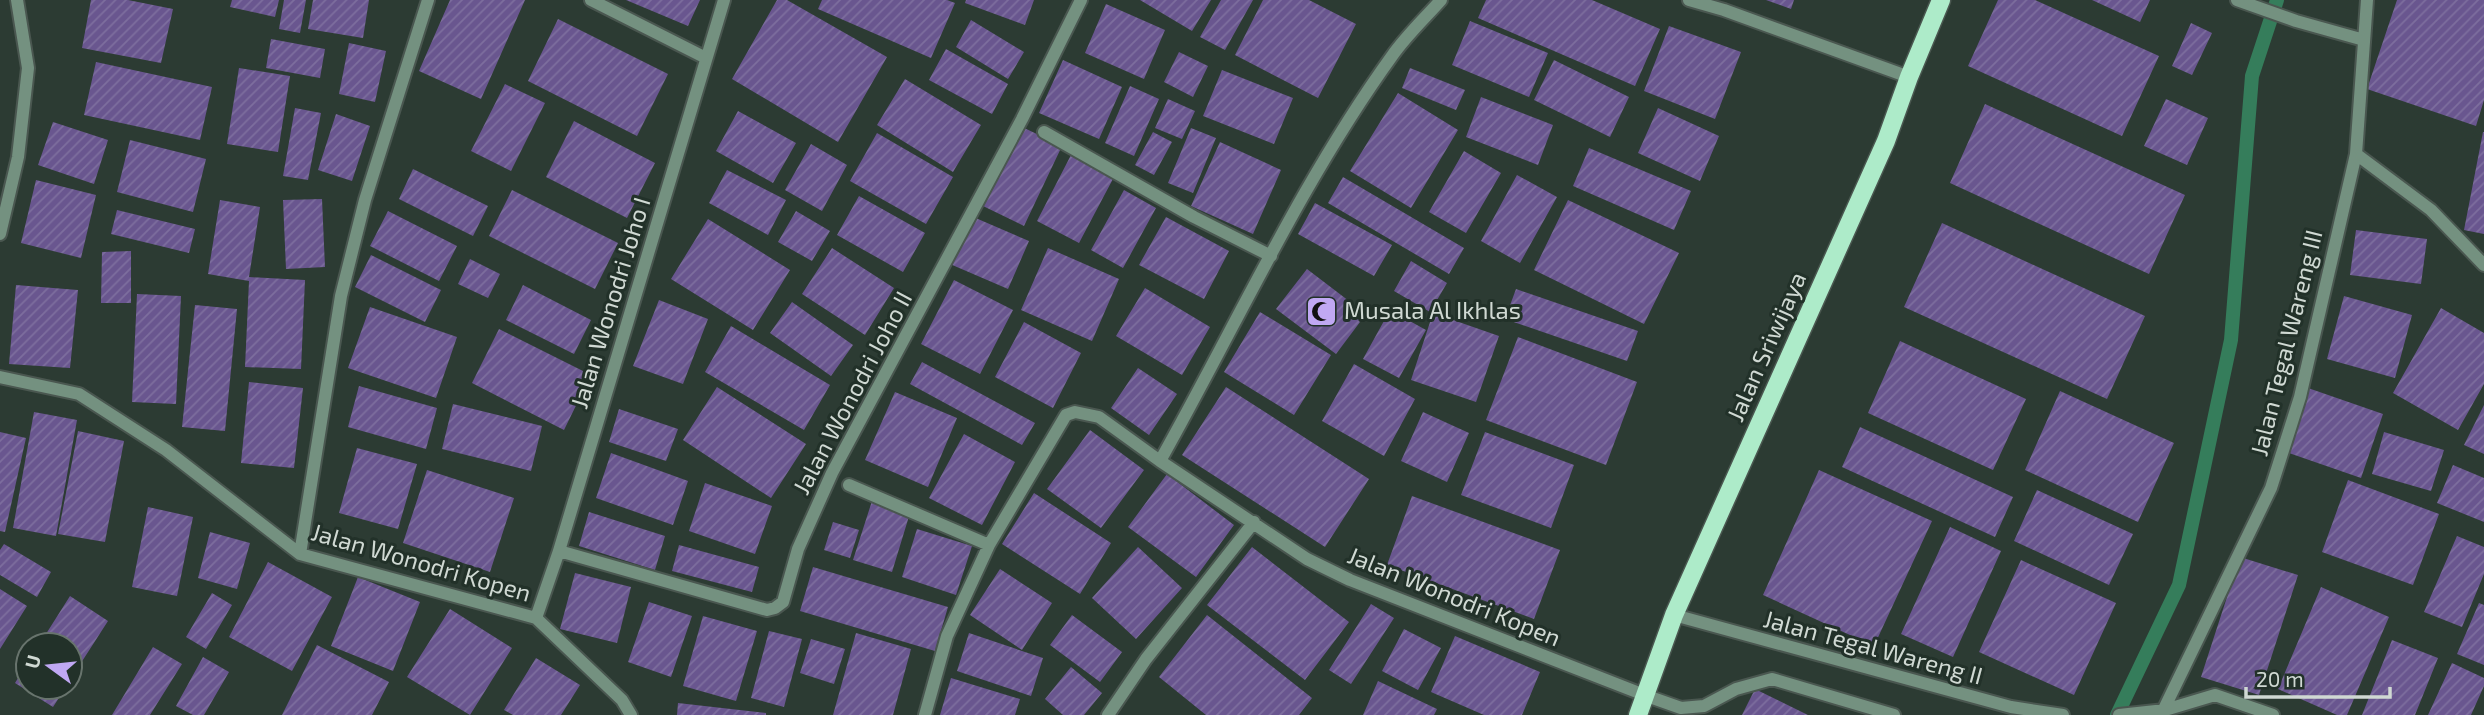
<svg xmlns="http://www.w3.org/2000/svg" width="2484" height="715" font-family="'Exo 2',sans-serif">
	<defs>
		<pattern id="building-hatch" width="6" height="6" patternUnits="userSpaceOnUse" patternTransform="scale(1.75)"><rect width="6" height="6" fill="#69568f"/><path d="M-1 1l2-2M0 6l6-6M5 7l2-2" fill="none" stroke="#7d6e9e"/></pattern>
	</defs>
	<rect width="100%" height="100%" fill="#2c3b33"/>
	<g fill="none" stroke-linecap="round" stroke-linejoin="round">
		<!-- stream -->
		<path stroke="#357d5b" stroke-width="14" d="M2117,715L2179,585L2231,340L2252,76L2277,0"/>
	</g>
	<!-- building -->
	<path fill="url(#building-hatch)" d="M91,0H128L173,9L161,63L82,48Z
		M232,0H279L275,17L230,7Z
		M284,0H306L300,33L279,29Z
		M313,0H369L363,38L308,29Z
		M450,0H525L481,99L419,71Z
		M626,0H700L688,26Z
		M777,0H787L887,57L838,142L732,79Z
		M822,0H947L955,3L931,58L818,9Z
		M966,0H1034L1025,25L965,3Z
		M1140,0H1211L1192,31Z
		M1221,0H1253L1225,50L1200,37Z
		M1263,0H1309L1356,24L1318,98L1235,55Z
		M1486,0H1592L1660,29L1635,86L1478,18Z
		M1766,0H1794L1791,9Z
		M1998,0H2035L2159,56L2122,136L1968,66Z
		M2092,0H2150L2140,22Z
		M2397,0H2484V100L2476,126L2367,89Z
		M1106,4L1165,30L1144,79L1085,53Z
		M558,19L668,74L637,136L528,81Z
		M971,20L1024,52L1008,79L956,47Z
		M1470,21L1548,53L1529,97L1452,65Z
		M2191,23L2212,33L2192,75L2172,66Z
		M1669,26L1741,52L1715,119L1644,91Z
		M271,39L325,49L320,78L266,68Z
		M349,43L386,51L375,102L339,94Z
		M946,49L1008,84L992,114L929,80Z
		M1179,52L1208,66L1193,97L1164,82Z
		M1063,60L1122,87L1099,139L1039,113Z
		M1554,60L1629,97L1610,137L1534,100Z
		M96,62L212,87L200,140L84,115Z
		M239,68L290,76L278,152L227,144Z
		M1410,68L1465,90L1456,110L1402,88Z
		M1222,70L1293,98L1274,144L1203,116Z
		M905,79L981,125L953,172L877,125Z
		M505,84L545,103L511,171L471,151Z
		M1130,86L1159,99L1134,156L1105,143Z
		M1398,93L1458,130L1411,208L1350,171Z
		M1481,97L1553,125L1538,165L1466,137Z
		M1168,99L1195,111L1182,139L1155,128Z
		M2166,99L2208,118L2187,165L2144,146Z
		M1985,104L2185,195L2149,274L1950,183Z
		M295,108L321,113L308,180L283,176Z
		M1658,108L1719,136L1700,181L1638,153Z
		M738,111L796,143L773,183L716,151Z
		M336,114L370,126L352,181L318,170Z
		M574,121L655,163L627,218L546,177Z
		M53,122L108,140L94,184L38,165Z
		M1020,126L1062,146L1024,226L983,206Z
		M1191,128L1216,138L1193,193L1168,183Z
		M1153,132L1172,142L1154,175L1135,165Z
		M2483,132H2484V234L2464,230Z
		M877,133L953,177L926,224L850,181Z
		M130,140L206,159L193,212L117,192Z
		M1220,142L1281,170L1253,234L1191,206Z
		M811,144L847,165L822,211L785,190Z
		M1589,148L1691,191L1674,230L1573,186Z
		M1464,151L1501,173L1466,233L1429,212Z
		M1071,155L1114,177L1079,243L1037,221Z
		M413,169L488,206L473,236L399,199Z
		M727,170L786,200L768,235L709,203Z
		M1517,175L1557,197L1520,263L1481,241Z
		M1343,177L1464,248L1449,274L1328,203Z
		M36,180L96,195L81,258L21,243Z
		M512,190L618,243L595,289L489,236Z
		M1124,190L1156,208L1123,268L1091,250Z
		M859,196L925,233L903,272L837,235Z
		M322,199L325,267L286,269L283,200Z
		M220,200L260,207L249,277L305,280L301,369L245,367L249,281L208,274Z
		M1568,200L1679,253L1644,324L1534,270Z
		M1315,203L1392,245L1374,276L1298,234Z
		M117,210L195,229L189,253L111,234Z
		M388,211L457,246L439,281L370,246Z
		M796,211L830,231L812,261L778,242Z
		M964,213L1029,241L1008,289L943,261Z
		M1166,217L1229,251L1204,299L1139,265Z
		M708,219L790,270L753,330L671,279Z
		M1942,223L2145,316L2107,399L1904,307Z
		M2356,230L2427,239L2421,284L2350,275Z
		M832,248L894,288L865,335L802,294Z
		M1048,248L1119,279L1092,341L1021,310Z
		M131,251V303H101L102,252Z
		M371,255L441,290L425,322L355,287Z
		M470,259L500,274L488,298L458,284Z
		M1411,261L1447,283L1430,312L1394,291Z
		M1307,269L1366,314L1336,354L1276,309Z
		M954,280L1013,310L980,374L921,344Z
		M16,285L78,290L70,368L9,364Z
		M523,285L591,320L574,354L506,320Z
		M1145,288L1210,327L1182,375L1116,336Z
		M1516,289L1638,331L1627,361L1505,319Z
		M137,294L181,296L176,404L132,402Z
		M2344,296L2412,315L2395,378L2327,359Z
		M659,300L708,319L683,384L633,366Z
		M792,302L853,345L831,376L770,333Z
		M195,305L237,309L225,431L182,427Z
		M370,307L457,337L436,398L348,368Z
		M2441,308L2484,333V384L2458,430L2393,393Z
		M1390,310L1426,330L1399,378L1363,359Z
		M1260,312L1331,355L1294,415L1224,372Z
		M1433,313L1499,336L1476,402L1411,380Z
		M1024,322L1081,353L1053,408L995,377Z
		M731,326L830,385L804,430L705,372Z
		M499,329L591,375L564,430L472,383Z
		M1518,337L1637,382L1606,465L1486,420Z
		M1900,341L2026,399L1993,470L1868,413Z
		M922,362L1035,423L1022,445L910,384Z
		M1354,364L1415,399L1384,456L1322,421Z
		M1138,368L1177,394L1149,435L1111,408Z
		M249,382L303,388L294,468L241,463Z
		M359,386L437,408L426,449L348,427Z
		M717,387L806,444L771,498L683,440Z
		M1226,387L1369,479L1325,547L1182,455Z
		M2308,388L2383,414L2361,478L2286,452Z
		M2060,391L2174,443L2138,522L2025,470Z
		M895,392L957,418L928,487L865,460Z
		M453,404L542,426L531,471L442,449Z
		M2484,405V454L2464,445Z
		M619,409L678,429L666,461L609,442Z
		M34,412L77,420L56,536L13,528Z
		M1423,412L1469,433L1447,482L1401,461Z
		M1860,427L2013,497L1995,537L1842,467Z
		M1090,430L1144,470L1101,528L1047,489Z
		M78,431L124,441L105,542L58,534Z
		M0,432L26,438L5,532L0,531Z
		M1485,432L1574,465L1551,528L1461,495Z
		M2384,432L2444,450L2431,491L2372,474Z
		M964,434L1015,462L982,525L929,498Z
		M357,448L417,464L398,529L339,513Z
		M611,453L688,481L673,525L596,498Z
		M2453,465L2484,478V522L2437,503Z
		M427,470L514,498L490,572L403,543Z
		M1819,470L1932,521L1874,646L1763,595Z
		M1167,474L1234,525L1196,577L1128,527Z
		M2348,480L2439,514L2413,585L2322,552Z
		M705,483L772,506L755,554L689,531Z
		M2037,490L2133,534L2109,585L2014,541Z
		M1034,493L1111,543L1080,594L1002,544Z
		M1412,496L1560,550L1534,619L1387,565Z
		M872,501L910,513L892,572L853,560Z
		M148,507L193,517L177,596L132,587Z
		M589,512L665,536L655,570L579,546Z
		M833,522L859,530L850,558L824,550Z
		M1950,527L2001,551L1953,657L1901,634Z
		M917,529L972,546L956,595L902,577Z
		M210,532L250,543L237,589L198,578Z
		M2457,536L2484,547V574L2462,627L2424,612Z
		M4,544L51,572L37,597L0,575V550Z
		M679,545L759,567L752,592L672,571Z
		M1138,547L1182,588L1136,639L1092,598Z
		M1252,547L1349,622L1305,680L1207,605Z
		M2240,557L2298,575L2259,695L2201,677Z
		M2021,560L2116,603L2074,695L1979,652Z
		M268,562L332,597L292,671L229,637Z
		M813,567L948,607L935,651L800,611Z
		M1000,569L1052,603L1022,650L970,615Z
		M575,573L631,587L617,643L560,629Z
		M358,577L420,602L393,671L331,646Z
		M2321,587L2389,617L2347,715H2337L2278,689Z
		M0,589L27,606L0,649Z
		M212,593L232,605L206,649L186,637Z
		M70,596L108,621L70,680V645H39Z
		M649,602L692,616L671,677L628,662Z
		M2479,603L2484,605V665L2457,654Z
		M1371,604L1394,618L1351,684L1329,670Z
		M450,609L512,648L470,715L407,677Z
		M1072,615L1122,652L1100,682L1050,645Z
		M1207,615L1312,698L1299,715H1206L1159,677Z
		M703,616L757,631L736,701L683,686Z
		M1404,629L1441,648L1418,690L1382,671Z
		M769,631L802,639L784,707L751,698Z
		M856,633L911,649L893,715H833Z
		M969,633L1043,658L1031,696L957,671Z
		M1455,636L1540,672L1522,715H1484L1431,692Z
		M811,639L845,649L834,684L800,673Z
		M2392,640L2438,658L2415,715H2362Z
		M317,645L389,682L372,715H282Z
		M153,647L182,664L150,715H112Z
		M203,657L229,672L204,715H193L176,706Z
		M536,658L580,685L561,715H513L504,710Z
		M28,662V687H66L53,707L15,683Z
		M2452,663L2484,678V686L2471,715H2428Z
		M1071,667L1102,693L1084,715H1063L1045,699Z
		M951,678L1020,699L1015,715H940Z
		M1378,681L1437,709L1434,715H1363Z
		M1755,689L1808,715H1742Z
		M678,703L766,713V715H677Z"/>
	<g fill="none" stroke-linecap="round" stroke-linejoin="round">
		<defs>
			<path id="minor" d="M591,0L706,58
				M1689,0L1724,10L1909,77
				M2237,0L2296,21L2364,40
				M1044,132L1194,217L1271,256
				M2356,154L2431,210L2484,265
				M0,234L18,157L28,68L17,0
				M0,377L79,394L166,450L300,554L536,618L622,700L631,715
				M1160,461C1236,326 1301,182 1392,56C1406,36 1425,18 1441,0
				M849,485L989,545
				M559,551L767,610L775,608L783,602L798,549L832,473L1022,119L1081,0
				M300,554L341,296L365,200L428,0
				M1674,615L2011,707L2063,715
				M536,618L559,551L724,0
				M925,715L947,636L989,545L1066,415L1075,412L1099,417L1160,461L1307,559L1350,580L1647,696L1681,708L1704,706L1736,689L1772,679L1894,715
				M1108,715L1146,659L1254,522
				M2119,715L2165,710L2215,695L2273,715
				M2161,715L2271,488L2300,397L2356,154L2367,0"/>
			<path id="major" d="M1638,715L1674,615L1886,141L1909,77L1941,0"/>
		</defs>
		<!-- minor casing -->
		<use href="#minor" stroke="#4a5750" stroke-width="16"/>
		<!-- major casing -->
		<use href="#major" stroke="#4a5750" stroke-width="21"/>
		<!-- minor -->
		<use href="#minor" stroke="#749180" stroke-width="12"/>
		<!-- major -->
		<use href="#major" stroke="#adebc9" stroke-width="18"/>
	</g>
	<!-- icons -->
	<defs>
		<symbol id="mosque-square" viewBox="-11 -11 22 22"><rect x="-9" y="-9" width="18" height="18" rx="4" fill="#c0a8f3" stroke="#223129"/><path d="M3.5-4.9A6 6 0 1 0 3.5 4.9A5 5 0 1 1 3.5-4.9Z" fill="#111"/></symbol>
	</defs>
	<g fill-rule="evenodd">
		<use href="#mosque-square" x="1304" y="294" width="35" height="35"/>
	</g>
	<g text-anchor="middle" stroke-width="6" stroke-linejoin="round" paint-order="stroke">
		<!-- street labels -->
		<g font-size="24" fill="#d0d9d3" stroke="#223129">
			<text transform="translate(611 303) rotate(-73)" y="8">Jalan Wonodri Joho I</text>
			<text transform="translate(2287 343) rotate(-76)" y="8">Jalan Tegal Wareng III</text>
			<text transform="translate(1767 347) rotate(-66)" y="8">Jalan Sriwijaya</text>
			<text transform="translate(853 393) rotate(-62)" y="8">Jalan Wonodri Joho II</text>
			<text transform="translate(421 563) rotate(16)" y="8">Jalan Wonodri Kopen</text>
			<text transform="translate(1454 597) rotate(22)" y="8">Jalan Wonodri Kopen</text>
			<text transform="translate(1873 648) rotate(15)" y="8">Jalan Tegal Wareng II</text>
		</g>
		<!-- poi labels -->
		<g font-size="24" fill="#d0d9d3" stroke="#223129" text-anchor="start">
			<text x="1344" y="319">Musala Al Ikhlas</text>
		</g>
	</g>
	<!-- north arrow -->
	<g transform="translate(49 666) rotate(285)"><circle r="33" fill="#223129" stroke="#68746d" stroke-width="2"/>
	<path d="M0-5L12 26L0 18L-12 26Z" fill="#c0a8f3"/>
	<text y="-10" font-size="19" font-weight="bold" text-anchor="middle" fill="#d0d9d3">U</text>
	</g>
	<!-- scale -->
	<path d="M2246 687v10h144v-10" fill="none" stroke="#d0d9d3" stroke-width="3.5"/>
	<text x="2256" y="687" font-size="21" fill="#d0d9d3" stroke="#223129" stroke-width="5" paint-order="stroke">20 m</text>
</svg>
